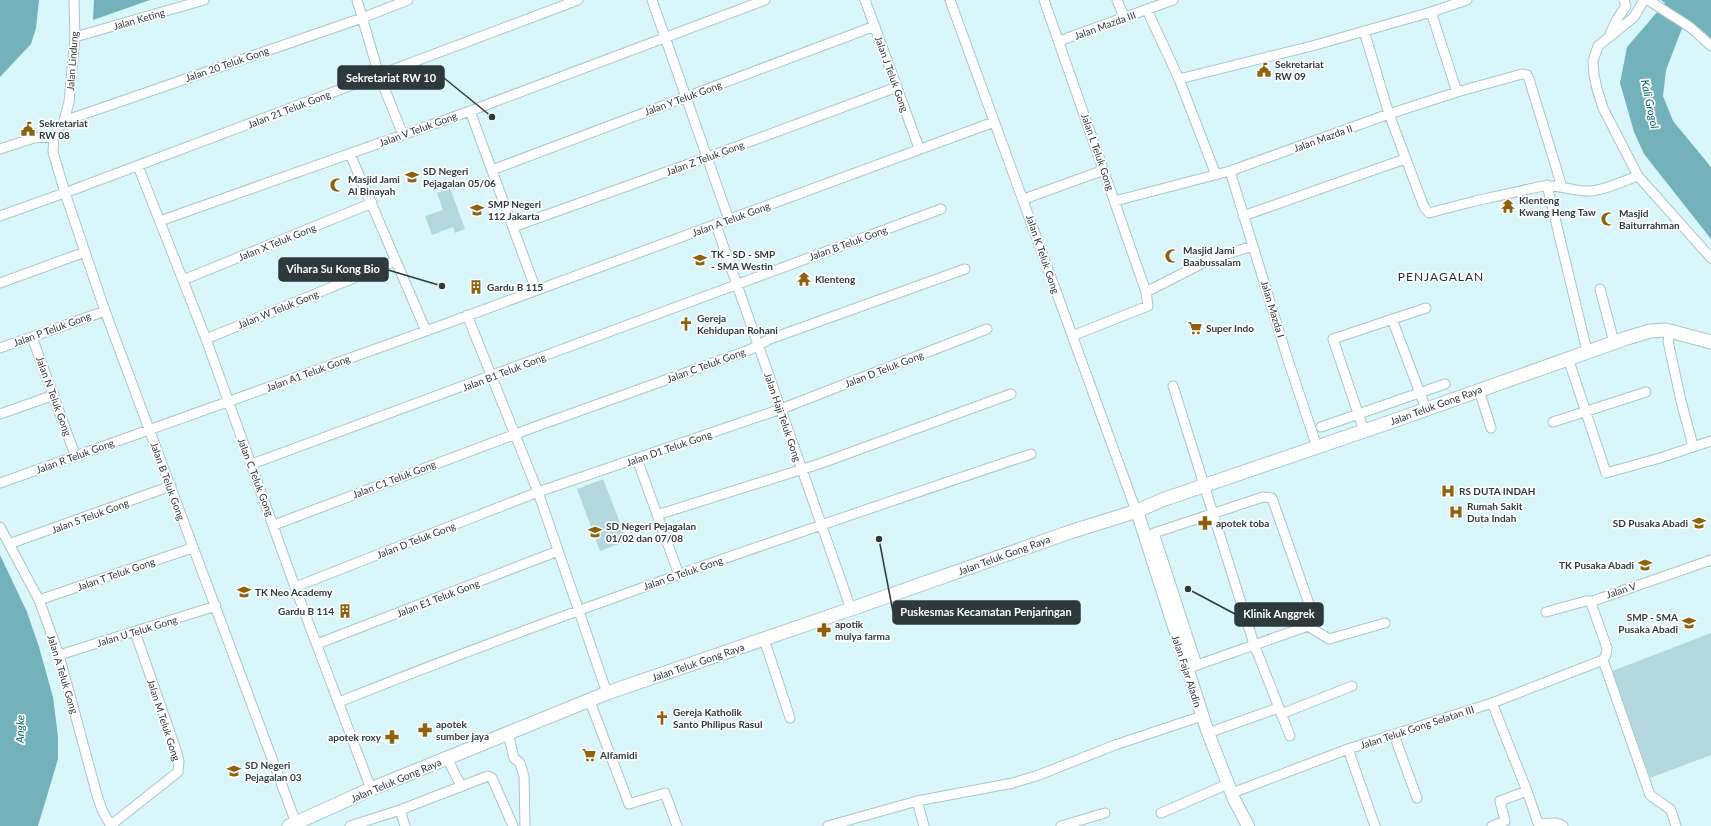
<svg xmlns="http://www.w3.org/2000/svg" width="1711" height="826" font-family="Lato,sans-serif">
	<rect width="100%" height="100%" fill="#d9f6fb"/>
	<!-- green -->
	<path fill="#b3d8de" d="M450,188L465,229L455,233L453,227L432,235L425,216L443,210L437,193Z
		M603,479L627,541L600,551L577,489Z
		M1711,633V755L1650,778L1610,672Z"/>
	<!-- water -->
	<path fill="#74b2bb" d="M0,0H39L36,28L31,44L0,77Z
		M94,0H150L93,20Z
		M1661,0H1711V38L1686,18L1666,70L1663,96L1673,121L1711,167V239L1644,154L1634,132L1620,83L1627,47L1665,3Z
		M0,555L27,612L39,647L53,697L58,737V759L38,826H0Z"/>
	<g fill="none" stroke-linecap="round" stroke-linejoin="round">
		<defs>
			<path id="minor" d="M357,0L379,75L403,135
				M652,0L729,220
				M865,0L919,148
				M950,0L1135,508
				M1044,0L1146,292L1148,306L1072,336
				M1117,0L1124,17
				M1644,0L1634,17L1598,46L1593,61L1594,75L1597,89L1603,108L1638,176L1711,258
				M1648,0L1690,27L1711,46
				M1147,10L1179,79L1216,175
				M1431,12L1457,92
				M1364,31L1389,114L1424,207L1429,213L1475,201L1543,186C1559,184 1574,192 1590,191C1602,191 1626,180 1638,176
				M1610,34L1617,19L1626,6L1624,0
				M75,37L204,0
				M1059,41L1173,0
				M1179,79L1312,46L1431,12L1467,0
				M470,111L536,290
				M64,121L362,18L408,0
				M54,136L53,152L65,193L105,311L296,823
				M54,136L64,121L69,102L75,37L74,0
				M0,149L34,138L54,136
				M350,154L426,331
				M138,166L206,339L295,587L371,789
				M492,170L875,26
				M1230,171L1286,354L1317,447
				M1547,185L1587,351
				M1024,199L1104,170
				M1115,201L1230,171L1389,114L1457,92L1522,74L1527,75L1529,79L1562,187
				M0,216L78,188L578,0
				M1243,216L1405,159
				M160,221L470,111L765,0
				M716,225L851,609
				M513,227L722,152L897,87
				M183,280L372,203
				M0,283L85,252
				M1600,289L1614,342
				M1146,292L1211,259L1253,246
				M467,315L538,492L607,693
				M1392,319L1426,409
				M1670,330L1668,341L1681,401L1693,446
				M32,337L75,455
				M206,339L395,261
				M0,348L105,311
				M1568,358L1606,473L1660,458L1711,441
				M1173,386L1254,644L1290,736
				M1479,390L1491,428
				M0,414L54,395
				M1553,422L1646,392
				M1321,427L1445,384
				M1364,431L1333,339L1426,308
				M637,459L679,575
				M252,464L941,209
				M0,483L426,331L994,122
				M657,515L819,464L1011,394
				M274,525L529,429L749,350L770,339L965,269
				M0,527L39,600L59,655L97,795L102,810L111,826
				M9,544L171,486
				M295,587L538,492L781,409L987,329
				M39,600L192,548
				M1546,612L1586,601H1593
				M1308,626L1329,639L1385,623
				M764,639L790,718
				M317,644L558,551
				M59,655L216,606
				M1603,660L1606,655L1607,648L1591,603L1593,601L1711,560
				M1603,660L1650,795L1671,810L1676,826
				M1186,669L1308,626L1315,621L1272,498L1263,497L1154,533L1197,665
				M589,699L629,804L665,793L677,826
				M339,702C566,611 799,532 1031,454
				M1492,703L1527,791L1538,823C1547,825 1555,820 1563,826
				M1281,714L1352,686
				M508,733L514,758L520,763L524,776L525,826
				M1208,733L1278,708
				M1394,735L1417,798
				M1348,749L1375,826
				M447,758L461,786
				M1232,793L1348,749L1492,703L1603,660
				M917,801L924,826
				M400,810L405,826
				M1161,813L1228,784
				M111,825L178,772L179,761L176,750L135,632
				M350,826L400,810L488,776L492,778L513,826
				M828,826L917,801L1013,783L1039,775L1115,745L1202,716
				M1061,826L1105,813
				M1492,826L1505,821L1500,801L1527,791"/>
			<path id="tertiary" d="M1137,511L1208,733L1234,799L1248,826"/>
			<path id="secondary" d="M289,826L371,789L607,693L851,609L1070,532L1137,511L1162,500L1396,420L1627,338L1650,331L1666,330L1711,342"/>
		</defs>
		<!-- minor casing -->
		<use href="#minor" stroke="#a9c6ca" stroke-width="11"/>
		<!-- tertiary casing -->
		<use href="#tertiary" stroke="#a9c6ca" stroke-width="14"/>
		<!-- secondary casing -->
		<use href="#secondary" stroke="#a9c6ca" stroke-width="15"/>
		<!-- minor -->
		<use href="#minor" stroke="#fff" stroke-width="9"/>
		<!-- tertiary -->
		<use href="#tertiary" stroke="#fff" stroke-width="12"/>
		<!-- secondary -->
		<use href="#secondary" stroke="#fff" stroke-width="13"/>
	</g>
	<!-- icons -->
	<defs>
		<symbol id="civic-bare" viewBox="-9 -9 18 18"><path d="M-.6-6.5H3V-4.5H.6V-3L4-1V1h2V6H-6V1h2V-1L-.6-3ZM-1.2 2.5V6h2.4V2.5Z" fill="#90610c" stroke="#fff" stroke-width="2.5" paint-order="stroke"/></symbol>
		<symbol id="school-bare" viewBox="-9 -9 18 18"><path d="M0-5L7-2L0 1L-7-2ZM-4 1L0 2.5L4 1V4Q0 6-4 4Z" fill="#90610c" stroke="#fff" stroke-width="2.5" paint-order="stroke"/></symbol>
		<symbol id="mosque-bare" viewBox="-9 -9 18 18"><path d="M3.5-4.9A6 6 0 1 0 3.5 4.9A5 5 0 1 1 3.5-4.9Z" fill="#90610c" stroke="#fff" stroke-width="2.5" paint-order="stroke"/></symbol>
		<symbol id="temple-bare" viewBox="-9 -9 18 18"><path d="M0-6L5-2H3V0L6.5 2.5H4V6H1.5V3h-3V6H-4V2.5H-6.5L-3 0V-2H-5Z" fill="#90610c" stroke="#fff" stroke-width="2.5" paint-order="stroke"/></symbol>
		<symbol id="building-bare" viewBox="-9 -9 18 18"><path d="M-4-6H4V6H1V3H-1V6H-4ZM-2.5-4.3h1.7v1.8h-1.7ZM.8-4.3h1.7v1.8H.8ZM-2.5-1h1.7V.8h-1.7ZM.8-1h1.7V.8H.8Z" fill="#90610c" stroke="#fff" stroke-width="2.5" paint-order="stroke"/></symbol>
		<symbol id="church-bare" viewBox="-9 -9 18 18"><path d="M-1.2-6h2.4v3.5h3.3v2.4h-3.3V6h-2.4V-.1h-3.3v-2.4h3.3Z" fill="#90610c" stroke="#fff" stroke-width="2.5" paint-order="stroke"/></symbol>
		<symbol id="supermarket-bare" viewBox="-9 -9 18 18"><path d="M-6-5.5h2.5l.6 2H6L4.5 2H-2.5L-4.4-4H-6ZM-1.5 3.2a1.3 1.3 0 1 0 .1 0ZM3 3.2a1.3 1.3 0 1 0 .1 0Z" fill="#90610c" stroke="#fff" stroke-width="2.5" paint-order="stroke"/></symbol>
		<symbol id="hospital-bare" viewBox="-9 -9 18 18"><path d="M-5-5h3v3.5h4V-5h3V5h-3V1.5h-4V5h-3Z" fill="#90610c" stroke="#fff" stroke-width="2.5" paint-order="stroke"/></symbol>
		<symbol id="pharmacy-bare" viewBox="-9 -9 18 18"><path d="M-2-6h4v4h4v4h-4v4h-4v-4h-4v-4h4Z" fill="#90610c" stroke="#fff" stroke-width="2.5" paint-order="stroke"/></symbol>
	</defs>
	<g fill-rule="evenodd">
		<use href="#civic-bare" x="1254" y="60" width="20" height="20"/>
		<use href="#civic-bare" x="18" y="119" width="20" height="20"/>
		<use href="#school-bare" x="402" y="167" width="20" height="20"/>
		<use href="#mosque-bare" x="327" y="175" width="20" height="20"/>
		<use href="#temple-bare" x="1498" y="196" width="20" height="20"/>
		<use href="#school-bare" x="467" y="200" width="20" height="20"/>
		<use href="#mosque-bare" x="1598" y="209" width="20" height="20"/>
		<use href="#mosque-bare" x="1162" y="246" width="20" height="20"/>
		<use href="#school-bare" x="690" y="250" width="20" height="20"/>
		<use href="#temple-bare" x="794" y="269" width="20" height="20"/>
		<use href="#building-bare" x="466" y="277" width="20" height="20"/>
		<use href="#church-bare" x="676" y="314" width="20" height="20"/>
		<use href="#supermarket-bare" x="1185" y="318" width="20" height="20"/>
		<use href="#hospital-bare" x="1438" y="481" width="20" height="20"/>
		<use href="#hospital-bare" x="1446" y="502" width="20" height="20"/>
		<use href="#pharmacy-bare" x="1195" y="513" width="20" height="20"/>
		<use href="#school-bare" x="1689" y="513" width="20" height="20"/>
		<use href="#school-bare" x="585" y="522" width="20" height="20"/>
		<use href="#school-bare" x="1635" y="555" width="20" height="20"/>
		<use href="#school-bare" x="234" y="582" width="20" height="20"/>
		<use href="#building-bare" x="335" y="601" width="20" height="20"/>
		<use href="#school-bare" x="1679" y="613" width="20" height="20"/>
		<use href="#pharmacy-bare" x="814" y="620" width="20" height="20"/>
		<use href="#church-bare" x="652" y="708" width="20" height="20"/>
		<use href="#pharmacy-bare" x="415" y="720" width="20" height="20"/>
		<use href="#pharmacy-bare" x="382" y="727" width="20" height="20"/>
		<use href="#supermarket-bare" x="579" y="745" width="20" height="20"/>
		<use href="#school-bare" x="224" y="761" width="20" height="20"/>
	</g>
	<g text-anchor="middle" stroke-width="3.5" stroke-linejoin="round" paint-order="stroke">
		<!-- street labels -->
		<g font-size="10" fill="#2d393b" stroke="#fff">
			<text transform="translate(139 19) rotate(-16)" y="4">Jalan Keting</text>
			<text transform="translate(1105 25) rotate(-20)" y="4">Jalan Mazda III</text>
			<text transform="translate(72 61) rotate(-86)" y="4">Jalan Lindung</text>
			<text transform="translate(227 64) rotate(-19)" y="4">Jalan 20 Teluk Gong</text>
			<text transform="translate(892 74) rotate(70)" y="4">Jalan J Teluk Gong</text>
			<text transform="translate(683 98) rotate(-20)" y="4">Jalan Y Teluk Gong</text>
			<text transform="translate(289 109) rotate(-21)" y="4">Jalan 21 Teluk Gong</text>
			<text transform="translate(418 129) rotate(-20)" y="4">Jalan V Teluk Gong</text>
			<text transform="translate(1323 138) rotate(-20)" y="4">Jalan Mazda II</text>
			<text transform="translate(1098 152) rotate(71)" y="4">Jalan L Teluk Gong</text>
			<text transform="translate(705 158) rotate(-20)" y="4">Jalan Z Teluk Gong</text>
			<text transform="translate(731 219) rotate(-20)" y="4">Jalan A Teluk Gong</text>
			<text transform="translate(277 242) rotate(-22)" y="4">Jalan X Teluk Gong</text>
			<text transform="translate(848 243) rotate(-20)" y="4">Jalan B Teluk Gong</text>
			<text transform="translate(1043 254) rotate(71)" y="4">Jalan K Teluk Gong</text>
			<text transform="translate(278 309) rotate(-22)" y="4">Jalan W Teluk Gong</text>
			<text transform="translate(1273 309) rotate(73)" y="4">Jalan Mazda I</text>
			<text transform="translate(52 329) rotate(-20)" y="4">Jalan P Teluk Gong</text>
			<text transform="translate(706 365) rotate(-20)" y="4">Jalan C Teluk Gong</text>
			<text transform="translate(884 369) rotate(-21)" y="4">Jalan D Teluk Gong</text>
			<text transform="translate(504 372) rotate(-21)" y="4">Jalan B1 Teluk Gong</text>
			<text transform="translate(308 373) rotate(-20)" y="4">Jalan A1 Teluk Gong</text>
			<text transform="translate(54 396) rotate(70)" y="4">Jalan N Teluk Gong</text>
			<text transform="translate(1436 405) rotate(-20)" y="4">Jalan Teluk Gong Raya</text>
			<text transform="translate(783 417) rotate(71)" y="4">Jalan Haji Teluk Gong</text>
			<text transform="translate(669 448) rotate(-19)" y="4">Jalan D1 Teluk Gong</text>
			<text transform="translate(75 456) rotate(-20)" y="4">Jalan R Teluk Gong</text>
			<text transform="translate(256 477) rotate(69)" y="4">Jalan C Teluk Gong</text>
			<text transform="translate(394 479) rotate(-21)" y="4">Jalan C1 Teluk Gong</text>
			<text transform="translate(168 481) rotate(70)" y="4">Jalan B Teluk Gong</text>
			<text transform="translate(90 516) rotate(-20)" y="4">Jalan S Teluk Gong</text>
			<text transform="translate(416 540) rotate(-21)" y="4">Jalan D Teluk Gong</text>
			<text transform="translate(1004 555) rotate(-20)" y="4">Jalan Teluk Gong Raya</text>
			<text transform="translate(683 573) rotate(-19)" y="4">Jalan G Teluk Gong</text>
			<text transform="translate(116 574) rotate(-19)" y="4">Jalan T Teluk Gong</text>
			<text transform="translate(1621 590) rotate(-18)" y="4">Jalan V</text>
			<text transform="translate(438 598) rotate(-21)" y="4">Jalan E1 Teluk Gong</text>
			<text transform="translate(137 631) rotate(-17)" y="4">Jalan U Teluk Gong</text>
			<text transform="translate(698 662) rotate(-19)" y="4">Jalan Teluk Gong Raya</text>
			<text transform="translate(1187 671) rotate(72)" y="4">Jalan Fajar Aladin</text>
			<text transform="translate(63 674) rotate(73)" y="4">Jalan A Teluk Gong</text>
			<text transform="translate(164 720) rotate(72)" y="4">Jalan M Teluk Gong</text>
			<text transform="translate(1417 727) rotate(-18)" y="4">Jalan Teluk Gong Selatan III</text>
			<text transform="translate(396 780) rotate(-23)" y="4">Jalan Teluk Gong Raya</text>
		</g>
		<!-- poi labels -->
		<g font-size="10" font-weight="bold" fill="#2d393b" stroke="#fff" text-anchor="start">
			<text x="1275" y="68">Sekretariat<tspan x="1275" dy="12">RW 09</tspan></text>
			<text x="39" y="127">Sekretariat<tspan x="39" dy="12">RW 08</tspan></text>
			<text x="423" y="175">SD Negeri<tspan x="423" dy="12">Pejagalan 05/06</tspan></text>
			<text x="348" y="183">Masjid Jami<tspan x="348" dy="12">Al Binayah</tspan></text>
			<text x="1519" y="204">Klenteng<tspan x="1519" dy="12">Kwang Heng Taw</tspan></text>
			<text x="488" y="208">SMP Negeri<tspan x="488" dy="12">112 Jakarta</tspan></text>
			<text x="1619" y="217">Masjid<tspan x="1619" dy="12">Baiturrahman</tspan></text>
			<text x="1183" y="254">Masjid Jami<tspan x="1183" dy="12">Baabussalam</tspan></text>
			<text x="711" y="258">TK - SD - SMP<tspan x="711" dy="12">- SMA Westin</tspan></text>
			<text x="815" y="283">Klenteng</text>
			<text x="487" y="291">Gardu B 115</text>
			<text x="697" y="322">Gereja<tspan x="697" dy="12">Kehidupan Rohani</tspan></text>
			<text x="1206" y="332">Super Indo</text>
			<text x="1459" y="495">RS DUTA INDAH</text>
			<text x="1467" y="510">Rumah Sakit<tspan x="1467" dy="12">Duta Indah</tspan></text>
			<text x="1216" y="527">apotek toba</text>
			<text x="1688" y="527" text-anchor="end">SD Pusaka Abadi</text>
			<text x="606" y="530">SD Negeri Pejagalan<tspan x="606" dy="12">01/02 dan 07/08</tspan></text>
			<text x="1634" y="569" text-anchor="end">TK Pusaka Abadi</text>
			<text x="255" y="596">TK Neo Academy</text>
			<text x="334" y="615" text-anchor="end">Gardu B 114</text>
			<text x="1678" y="621" text-anchor="end">SMP - SMA<tspan x="1678" dy="12">Pusaka Abadi</tspan></text>
			<text x="835" y="628">apotik<tspan x="835" dy="12">mulya farma</tspan></text>
			<text x="673" y="716">Gereja Katholik<tspan x="673" dy="12">Santo Philipus Rasul</tspan></text>
			<text x="436" y="728">apotek<tspan x="436" dy="12">sumber jaya</tspan></text>
			<text x="381" y="741" text-anchor="end">apotek roxy</text>
			<text x="600" y="759">Alfamidi</text>
			<text x="245" y="769">SD Negeri<tspan x="245" dy="12">Pejagalan 03</tspan></text>
		</g>
		<!-- water labels -->
		<g font-size="11" font-style="italic" fill="#015f69" stroke="#fff">
			<text transform="translate(1650 104) rotate(78)" y="4">Kali Grogol</text>
			<text transform="translate(20 729) rotate(-89)" y="4">Angke</text>
		</g>
		<!-- quarter labels -->
		<g font-size="12" letter-spacing="1" fill="#183134" stroke="#fff">
			<text x="1441" y="281">PENJAGALAN</text>
		</g>
	</g>
	<!-- callouts -->
	<path fill="none" stroke="#2d393b" stroke-width="1.5" d="M492 117L444 78M442 286L388 270M879 539L893 612M1188 589L1235 614"/>
	<g fill="#2d393b" stroke="#fff" stroke-width="1.5">
		<circle cx="492" cy="117" r="4"/>
		<circle cx="442" cy="286" r="4"/>
		<circle cx="879" cy="539" r="4"/>
		<circle cx="1188" cy="589" r="4"/>
	</g>
	<g fill="#2d393b" stroke="#2d393b" stroke-width="1.5">
		<rect x="338" y="66" width="106" height="23" rx="4"/>
		<rect x="279" y="258" width="109" height="23" rx="4"/>
		<rect x="893" y="601" width="187" height="23" rx="4"/>
		<rect x="1235" y="603" width="88" height="23" rx="4"/>
	</g>
	<g font-size="11" text-anchor="middle" font-weight="bold" fill="#fff">
		<text x="391" y="82">Sekretariat RW 10</text>
		<text x="333" y="273">Vihara Su Kong Bio</text>
		<text x="986" y="616">Puskesmas Kecamatan Penjaringan</text>
		<text x="1279" y="618">Klinik Anggrek</text>
	</g>
</svg>
